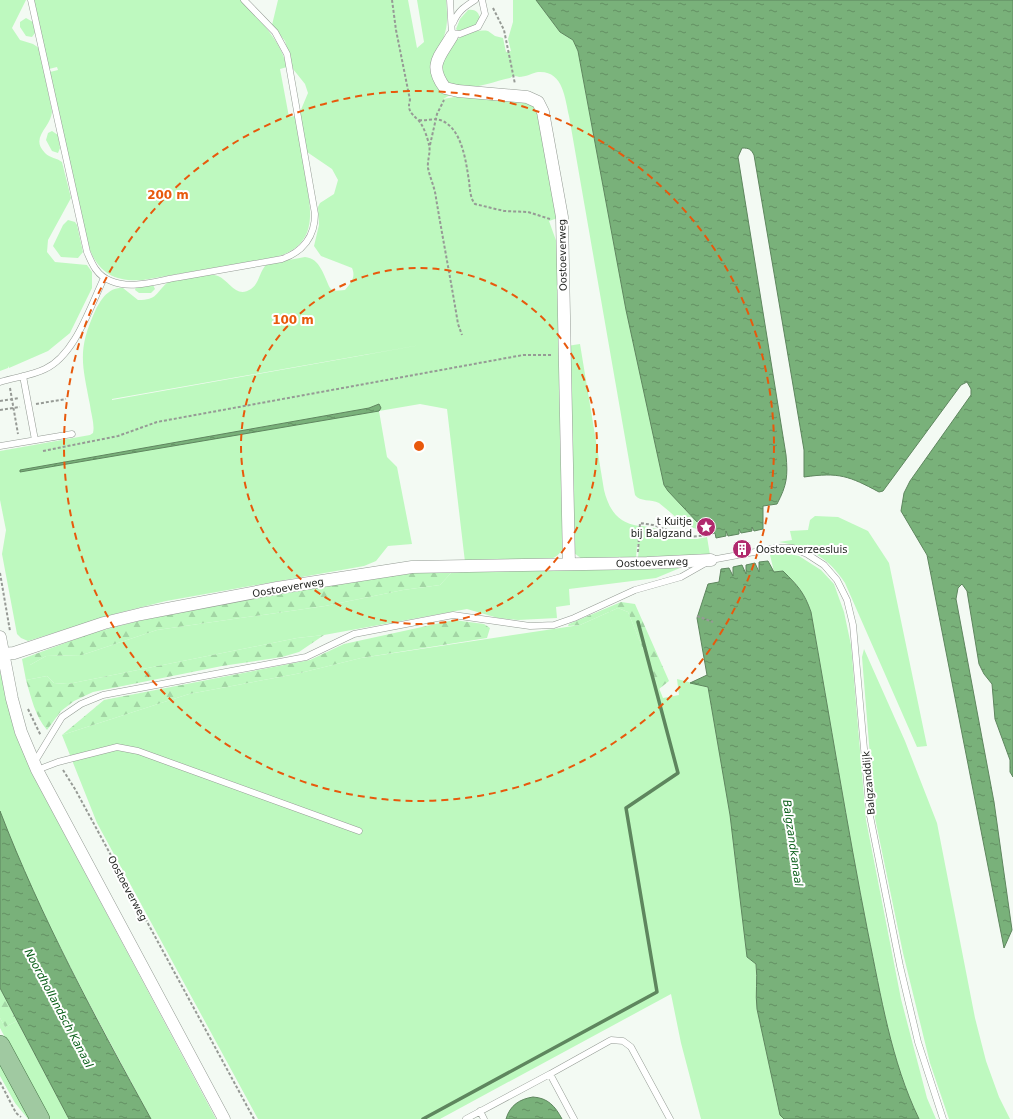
<svg xmlns="http://www.w3.org/2000/svg" width="1013" height="1119" font-family="'DejaVu Sans',sans-serif">
	<defs>
		<pattern id="forest-firs" width="22" height="20" patternUnits="userSpaceOnUse"><rect width="22" height="20" fill="#bef9bf"/><path d="M5 1l3.5 6h-7zM16 11l3.5 6h-7z" fill="#a3d5a4"/></pattern>
		<pattern id="water-ripples" width="26" height="14" patternUnits="userSpaceOnUse"><rect width="26" height="14" fill="#79b17a"/><path d="M2 4q2-2 4 0t4 0M15 11q2-2 4 0t4 0" fill="none" stroke="#639063"/></pattern>
	</defs>
	<rect width="100%" height="100%" fill="#f3faf3"/>
	<!-- grass -->
	<path fill="#bef9bf" fill-rule="evenodd" d="M0,0H26L12,28L20,40L33,44L39,48L52,111C52,127 29,137 45,153C50,158 57,158 62,162L71,198L48,240L47,252L55,262L87,265L92,272V288L70,333L48,351L9,368L8,366V368L0,371Z
		M34,0H241C260,21 280,39 287,67L280,69L289,117L295,116C299,135 302,155 305,174C311,210 320,244 276,257L143,280C114,282 98,273 88,245L50,72L58,70L57,67L49,69Z
		M278,0H408L417,48L424,42L417,0H446C449,28 446,34 434,59L452,94L443,99L467,95L530,103L538,110L558,218L549,221L558,246L564,546C560,554 556,558 548,560L465,562L447,409L420,404L379,411L387,457L397,467L412,544L388,546L376,561L364,566L166,601L118,613L28,641L21,638L17,634L2,554L6,530L0,500V451L90,435L93,433C95,425 91,414 90,405C82,363 77,350 96,309C102,298 109,287 123,288L138,300C158,300 155,293 169,281C180,279 208,272 218,276C230,281 236,299 251,289C260,283 259,271 267,264L305,257C320,258 324,276 330,288L333,291L345,290C351,283 356,277 352,268L321,256L314,246L319,225L318,207L320,203L334,194L338,180L332,169L307,152L300,112L308,93L305,84L293,69L285,41L272,25ZM426,344L112,400V399ZM379,404L381,408L379,411L20,472V470L369,408Z
		M513,0H536L560,32L573,40L578,51L626,310L664,485L697,523H704L705,526H708L707,522H709L710,529C689,534 675,515 659,503C651,499 640,502 635,495L569,116C565,98 563,70 538,72C532,73 526,77 519,77C517,76 515,76 513,76L510,78C486,83 462,96 442,79C442,73 441,66 442,60C446,42 471,28 488,31L495,36L503,38L506,52L511,51L508,39L513,22Z
		M468,10C475,9 479,12 480,19L476,25L458,31L456,29L460,19Z
		M26,18L33,22L35,33L32,37L26,36L20,27V22Z
		M52,131L58,135L60,148L58,153L52,151L46,140L48,133Z
		M68,220L75,222L77,225L83,252L78,258L61,257L53,246L63,225Z
		M153,285L155,289L151,293H139L135,290L136,287Z
		M580,344L604,490C609,510 618,523 639,526L638,536H640L641,526H643L657,529L663,539H697L707,537L710,555L638,559L639,544L637,545L636,559H582L574,553L567,346Z
		M815,516L838,517L868,531L889,563L927,746L917,747L845,583C828,557 809,547 779,542L792,540L790,531L808,530L810,520Z
		M781,552L799,556L821,570L834,584L844,612L851,645L866,820L901,999L927,1098L936,1119H919C891,1061 881,996 868,933C847,826 830,719 811,612C804,592 798,586 783,571L774,572L770,555Z
		M680,568L656,578L569,589L570,605L556,607L557,618L518,620L498,618L467,609L324,635L297,638L68,684L54,683L47,676L26,680L22,659L30,656V665L46,656L82,655L157,630L325,606L403,590L440,585L451,573L480,570Z
		M618,608L628,612L663,698L679,695L677,679L708,687L730,815L747,957L756,964C758,980 755,993 757,1009L780,1114L784,1119H701L681,1043L671,994L440,1119H258L97,823L62,735L189,694L296,674L361,658L580,625Z
		M864,649L905,741L937,823L975,1018L986,1061L999,1097L1010,1119H949L930,1063L903,953L875,818L862,657Z
		M0,671L15,734L35,779L216,1119H151L83,992L54,935L25,874L0,811Z
		M0,1018L5,1027L17,1021L69,1119H48L0,1028Z
		M0,1063L32,1119H28L15,1103L0,1076Z"/>
	<!-- forest -->
	<path fill="url(#forest-firs)" d="M416,572L451,573L440,585L403,590L325,606L157,630L82,655L46,656L30,665V656L92,633L142,620L289,591Z
		M621,602L635,604L669,681L659,689L628,612L618,608L580,625L568,626L569,624Z
		M454,620L484,624L490,628L487,638L361,658L296,674L189,694L62,735L104,700L310,660L344,644Z
		M324,635L299,652L282,657L222,666L93,692L74,701L61,711L47,730C35,716 31,697 26,680L47,676L54,683L68,684L297,638Z
		M0,988L17,1021L5,1027L0,1018Z"/>
	<!-- water -->
	<path fill="url(#water-ripples)" stroke="#5e865e" d="M536,0H1013V777L1010,772V760L995,719L992,684L984,674L979,664L967,591L962,584L958,588L956,599L994,802L1012,930L1004,948L930,570L927,555L901,511L904,493L910,481L971,395V389L967,382L961,385L883,491L879,492C849,476 839,472 804,477V450L754,155C751,149 749,148 742,148L738,157L786,455C788,476 787,485 777,504L763,506V529L754,531L752,527V531L741,533L739,529V534L728,536L726,531V536L716,538L715,533L711,534L709,522L698,523L668,491L664,485L626,310L578,51L573,40L560,32Z
		M379,404L381,408L379,411L20,472V470L369,408Z
		M768,561L774,572L783,571C798,586 804,592 811,612C830,719 847,826 868,933C881,996 891,1061 919,1119H784L780,1115L757,1009C755,993 758,980 756,964L747,957L730,815L708,687L690,683L707,675L697,618L708,584L719,582L721,569L729,568L733,576V567L742,565L746,574V565L755,563L759,572V562Z
		M0,811C41,918 96,1019 151,1119H69L0,988Z
		M533,1097C548,1098 555,1106 562,1119H506C510,1105 520,1099 533,1097Z"/>
	<g fill="none" stroke-linecap="round" stroke-linejoin="round">
		<!-- stream -->
		<path stroke="#5e865e" stroke-width="3.5" d="M423,1119L657,992L626,808L678,773L638,622"/>
		<defs>
			<path id="lane" d="M31,0L87,252C92,264 97,276 111,281C132,290 159,280 180,277C214,271 248,265 282,259C303,252 315,236 315,214L287,54L275,32L244,0
				M450,0L452,36
				M453,23C458,11 464,7 475,0
				M452,33L460,34L478,27L485,14L482,0
				M23,376L35,440
				M0,382C15,377 31,376 45,369C75,355 90,307 104,278
				M0,446L72,434
				M34,763L62,717L81,704L103,695L306,657L354,634L453,615L530,626L554,625L574,618L635,590L681,577L711,560L776,548H793L807,554L824,565L837,580L847,600L853,625L870,816L900,966L918,1042L943,1119
				M37,770L58,762L117,747L138,751L359,831
				M480,1111L484,1119
				M466,1119L550,1074
				M574,1119L550,1074L611,1040L623,1041L631,1047L670,1119"/>
			<path id="street" d="M452,36C439,58 428,65 445,88L458,91L527,97L538,102L543,112L562,217L569,564
				M0,637L12,699L21,732L37,770L224,1119
				M3,654L14,653L104,623L141,614L277,588L412,567L647,563L711,560"/>
			<path id="primary" d="M0,1045L40,1119"/>
		</defs>
		<!-- lane casing -->
		<use href="#lane" stroke="#949b94" stroke-width="7"/>
		<!-- street casing -->
		<use href="#street" stroke="#949b94" stroke-width="13"/>
		<!-- primary casing -->
		<use href="#primary" stroke="#49764a" stroke-width="20"/>
		<!-- path -->
		<path stroke="#969a95" stroke-width="2" stroke-dasharray="3 2" stroke-linecap="butt" d="M392,0L396,30L410,100C407,110 411,113 418,120C423,124 428,139 429,145C431,152 427,161 428,168C430,178 435,188 436,198C443,240 451,281 458,324L462,335
			M493,8L504,30L515,84
			M419,120C426,121 433,118 440,120C462,127 466,162 469,181C470,189 470,198 475,204L504,211L528,212L550,219
			M430,145L437,114L444,100
			M10,388L18,434
			M0,401L19,398
			M36,404L66,399
			M0,410L20,407
			M43,451L118,436L157,422L523,355H553
			M638,552L640,523L653,525L688,537L709,535L706,526
			M0,573L10,631
			M697,616L713,622
			M28,709L41,736
			M63,770L75,789L254,1119
			M0,1082L16,1113L21,1117"/>
		<!-- lane -->
		<use href="#lane" stroke="#fff" stroke-width="6"/>
		<!-- street -->
		<use href="#street" stroke="#fff" stroke-width="12"/>
		<!-- primary -->
		<use href="#primary" stroke="#a0c9a1" stroke-width="19"/>
	</g>
	<!-- distance rings -->
	<g fill="none" stroke="#e8590c" stroke-width="2" stroke-dasharray="7 5">
		<circle cx="419" cy="446" r="178"/>
		<circle cx="419" cy="446" r="355"/>
	</g>
	<!-- icons -->
	<defs>
		<symbol id="sight-disc" viewBox="-11 -11 22 22"><circle r="9.5" fill="#b0296d" stroke="#fff"/><path d="M0-6L1.8-2.2L6-1.7L2.9 1.2L3.7 5.4L0 3.3L-3.7 5.4L-2.9 1.2L-6-1.7L-1.8-2.2Z" fill="#fff"/></symbol>
		<symbol id="building-disc" viewBox="-11 -11 22 22"><circle r="9.5" fill="#b0296d" stroke="#fff"/><path d="M-4-6H4V6H1V3H-1V6H-4ZM-2.5-4.3h1.7v1.8h-1.7ZM.8-4.3h1.7v1.8H.8ZM-2.5-1h1.7V.8h-1.7ZM.8-1h1.7V.8H.8Z" fill="#fff"/></symbol>
	</defs>
	<g fill-rule="evenodd">
		<use href="#sight-disc" x="695" y="516" width="22" height="22"/>
		<use href="#building-disc" x="731" y="538" width="22" height="22"/>
	</g>
	<g text-anchor="middle" stroke-width="4" stroke-linejoin="round" paint-order="stroke">
		<!-- street labels -->
		<g font-size="10" fill="#1e201d" stroke="#fff">
			<text transform="translate(562 255) rotate(-91)" y="4">Oostoeverweg</text>
			<text transform="translate(652 562) rotate(-2)" y="4">Oostoeverweg</text>
			<text transform="translate(288 587) rotate(-10)" y="4">Oostoeverweg</text>
			<text transform="translate(868 783) rotate(-95)" y="4">Balgzanddijk</text>
			<text transform="translate(128 888) rotate(62)" y="4">Oostoeverweg</text>
		</g>
		<!-- poi labels -->
		<g font-size="10" fill="#1e201d" stroke="#fff" text-anchor="end">
			<text x="692" y="525">t Kuitje<tspan x="692" dy="12">bij Balgzand</tspan></text>
			<text x="756" y="553" text-anchor="start">Oostoeverzeesluis</text>
		</g>
		<!-- water labels -->
		<g font-size="11" font-style="italic" fill="#0b601a" stroke="#fff">
			<text transform="translate(793 843) rotate(82)" y="4">Balgzandkanaal</text>
			<text transform="translate(59 1008) rotate(62)" y="4">Noordhollandsch Kanaal</text>
		</g>
	</g>
	<circle cx="419" cy="446" r="6" fill="#e8590c" stroke="#fff" stroke-width="2"/>
	<g font-size="12" text-anchor="middle" font-weight="bold" fill="#e8590c" stroke="#fff" stroke-width="4" stroke-linejoin="round" paint-order="stroke">
		<text x="168" y="199">200 m</text>
		<text x="293" y="324">100 m</text>
	</g>
</svg>
